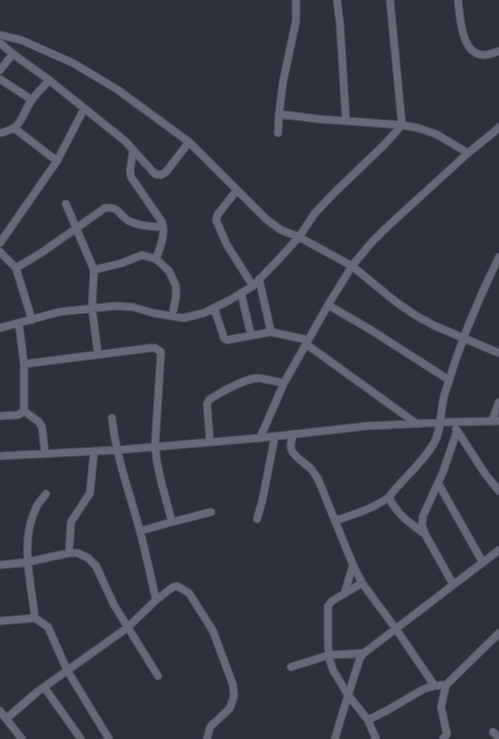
<svg xmlns="http://www.w3.org/2000/svg" width="499" height="739" font-family="Overpass,sans-serif">
	<rect width="100%" height="100%" fill="#2d313c"/>
	<g fill="none" stroke-linecap="round" stroke-linejoin="round">
		<defs>
			<path id="minor" d="M337,0L340,24L346,121
				M458,0C460,16 461,55 484,55C488,55 494,53 499,51
				M0,35L21,40L73,63L118,90L189,142L266,219L281,230L299,237L352,266L396,302L415,315L435,326L499,353
				M0,43L13,54L49,80L125,141L155,174L161,175L166,172L189,142
				M0,70L13,54
				M0,79L32,100
				M279,114L318,119L402,125L418,128L436,134L468,153
				M14,128L57,161
				M0,133C23,128 20,118 31,101C36,93 44,87 49,80
				M278,133L279,114L283,82L296,21V0
				M133,151L130,170L131,177L162,222C166,235 160,247 156,259
				M237,190L218,214L216,220L227,245L253,286
				M66,204L94,270L92,308L98,354
				M0,243L57,161L84,109
				M0,252L16,268L32,320
				M16,268L41,253L105,208C120,206 118,215 129,221C139,226 152,227 163,227
				M94,270L122,263L142,255L156,259L169,271L176,286V297L172,316
				M259,279L271,332
				M241,293L251,335
				M328,305L371,330L449,380
				M214,308L224,338L227,340L271,332L308,340
				M19,324L24,364V411
				M0,328L59,312L114,306L133,307L153,313L183,318L204,313L230,300L253,286L278,260L299,237L315,213L335,192L384,145L402,125L390,0
				M306,344L417,424
				M24,364L150,348H155L161,352L155,446L157,462L161,481L172,522L140,531
				M24,411L39,422L42,427L45,453
				M0,416L18,415L24,411
				M112,418C116,457 130,494 140,531C146,554 151,577 156,600
				M492,421L499,402
				M456,429L486,475L499,491
				M294,434C284,454 299,457 311,469C314,472 316,476 318,479L353,565L362,583L396,629L434,685
				M260,438L284,383L328,305L352,266L371,243L387,227L468,153L494,132L499,127
				M210,442L207,404L209,400C219,393 246,378 258,378C267,379 276,382 284,383
				M0,456L118,450L260,438L367,426L451,422L499,421
				M438,483L482,561
				M389,497C396,514 410,523 425,534
				M257,519L262,502L275,436
				M335,521C354,514 373,509 389,497C403,478 423,463 434,443C442,430 440,408 445,393C459,346 477,301 499,257
				M172,522L211,512
				M69,553L71,522L90,493L94,451
				M0,565L28,562L69,553H78L88,558L96,566L114,605L158,676
				M362,583L332,601L328,606V645L330,661L333,670L348,695L368,720L376,739
				M453,584L425,534L422,525L423,516L443,472L457,431
				M345,592L353,565
				M35,618C31,582 19,540 37,506C39,502 43,498 46,494
				M0,621L35,618L48,627L67,670L109,739
				M291,667L329,655L364,653
				M44,687L81,739
				M0,711L22,739
				M6,719L37,692L127,628L156,600L173,587L177,586L189,593L213,631L233,685L234,696L230,708L210,727L207,739
				M368,720C378,715 389,710 398,704C415,695 425,684 446,685L499,633
				M493,732L499,738
				M335,739L340,721L360,658L364,653L499,550
				M443,739L447,734L441,707L446,685"/>
		</defs>
		<!-- minor casing -->
		<use href="#minor" stroke="#4a4d56" stroke-width="9"/>
		<!-- minor -->
		<use href="#minor" stroke="#656a76" stroke-width="7"/>
	</g>
</svg>
